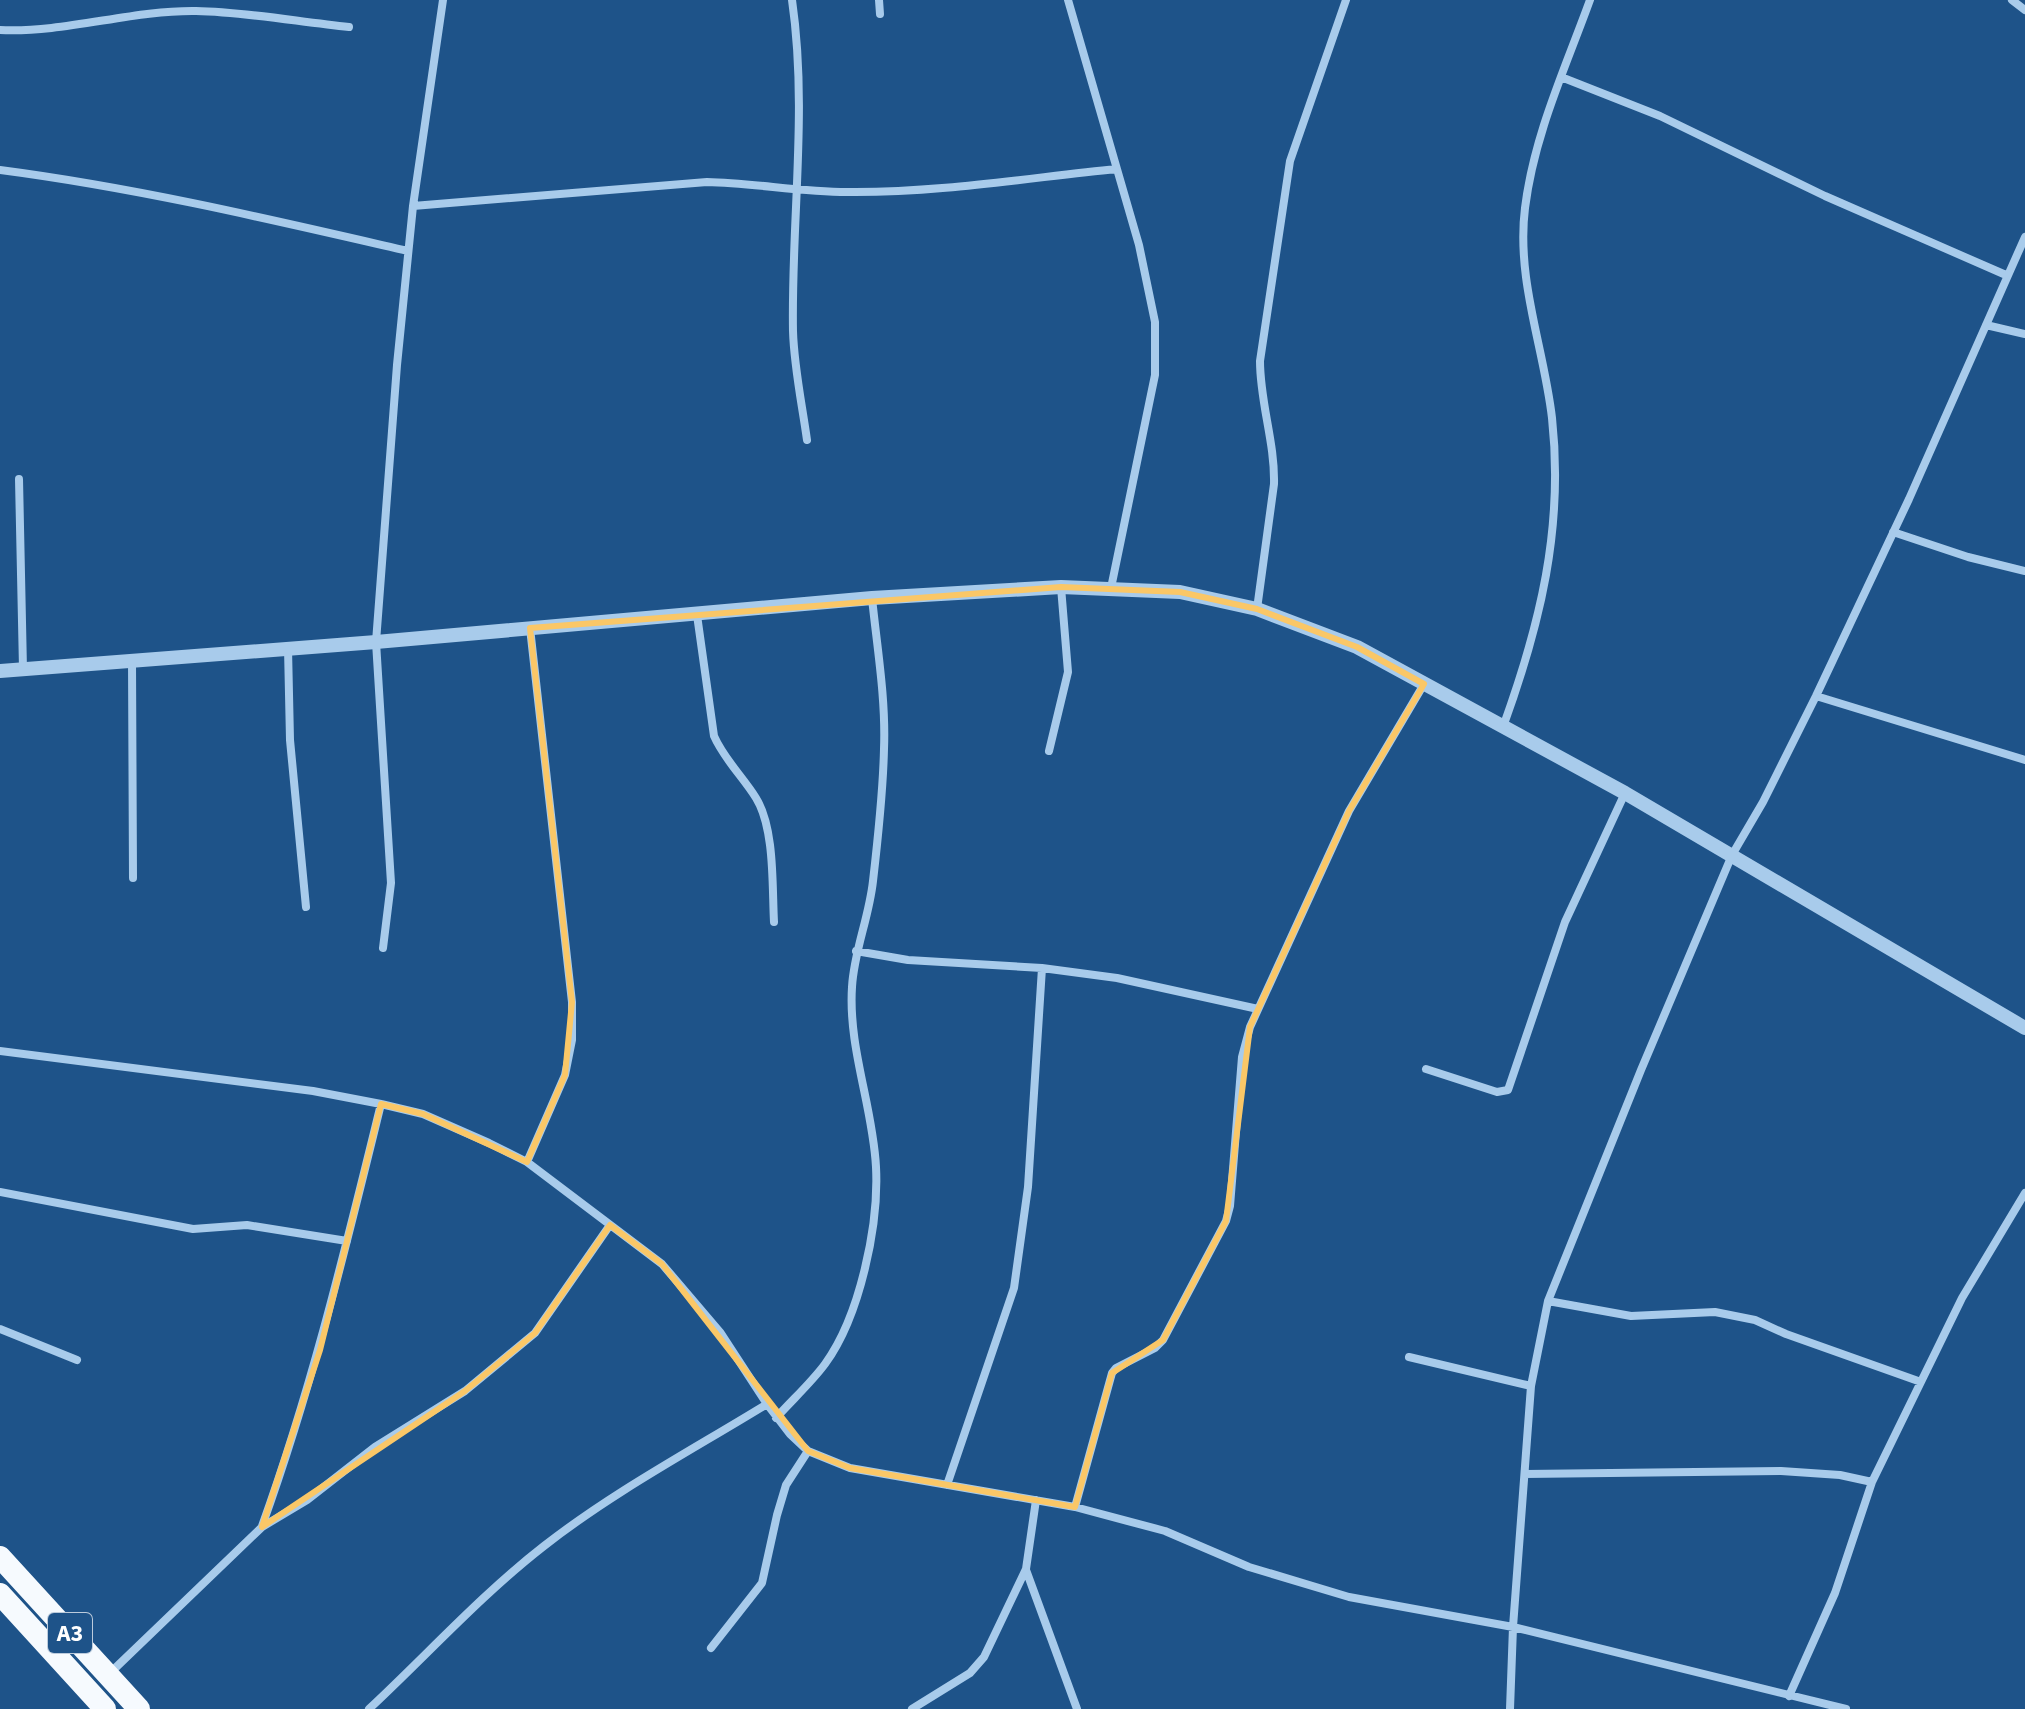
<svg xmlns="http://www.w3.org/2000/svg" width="2025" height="1709" font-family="'Source Sans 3',sans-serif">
	<rect width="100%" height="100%" fill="#1e5389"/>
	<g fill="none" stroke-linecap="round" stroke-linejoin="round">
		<!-- minor -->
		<path stroke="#a8cbeb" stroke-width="8" d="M792,0C808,110 791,221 793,331C794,367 802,404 807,440
			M879,0L880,14
			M1068,0L1139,245L1155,322V375L1111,588
			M2012,0L2025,10
			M0,30C66,33 131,10 196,11C247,12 299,22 349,27
			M1561,77L1660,116L1825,196L2006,275
			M0,170C138,188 273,220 408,251
			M413,206L707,182C754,183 800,192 847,192C937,193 1027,178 1116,169
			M1986,325L2025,334
			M19,479L23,669
			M1893,532L1968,557L2025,571
			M1257,609L1274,484C1275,442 1260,403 1260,361L1290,161L1346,0
			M697,615L714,736C724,759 743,777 756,798C775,829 772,886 774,922
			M288,648L290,740L306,907
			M132,661L133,878
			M1816,696L2025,760
			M1503,727C1540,625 1564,528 1552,418C1544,348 1516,280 1525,208C1534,135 1565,69 1590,0
			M1049,751L1068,672L1061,587
			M383,948L391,883L376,642L397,365L413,206L443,0
			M856,951L908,960L1042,968L1117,978L1258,1009
			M0,1051L313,1091L381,1104L423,1114L489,1143L527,1162L662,1264L720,1332L767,1404L790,1434L808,1451L850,1468L1075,1507L1165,1531L1249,1567L1349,1597L1513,1627L1846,1709
			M1426,1069L1497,1092L1508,1090L1565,922L1625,793
			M527,1162L565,1075L572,1040V1002L530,628
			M0,1192L193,1229L247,1225L347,1241
			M1548,1301L1631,1316L1715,1312L1755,1320L1786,1334L1921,1382
			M0,1329L77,1360
			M1409,1357L1531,1386
			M776,1418C792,1400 811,1383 825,1364C860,1316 879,1225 876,1167C873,1107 848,1048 852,987C854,951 869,918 873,881C878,838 883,792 884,749C886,699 877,647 872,598
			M1525,1474L1781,1471L1840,1475L1872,1482
			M947,1485L1014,1288L1028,1187L1042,968
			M1075,1507L1112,1373L1116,1368L1155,1348L1163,1340L1226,1221L1230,1206L1242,1057L1250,1027L1349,811L1424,684
			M262,1526C312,1388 346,1246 381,1104
			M1026,1570L1077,1709
			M711,1648L762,1583L777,1515L786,1485L808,1451
			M109,1674L262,1527L307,1500L375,1447L465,1391L535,1333L610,1225
			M1789,1696L1835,1593L1872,1482L1962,1298L2025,1193
			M369,1709C427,1655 481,1595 544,1546C613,1492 692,1450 767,1404
			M912,1709L970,1673L984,1657L1026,1569L1036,1500
			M1510,1709L1513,1627L1531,1386L1548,1301L1641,1070L1732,855L1763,802L1816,696L1909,499L2025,237"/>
		<!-- tertiary -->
		<path stroke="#a8cbeb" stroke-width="14" d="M0,671L376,642L872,598L1061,587L1180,592L1257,609L1357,647L1625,793L2025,1028"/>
		<!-- trunk -->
		<path stroke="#f6fafe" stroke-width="22" d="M0,1557L139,1709
			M0,1594L105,1709"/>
	</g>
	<!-- marked area -->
	<path fill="none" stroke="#fac767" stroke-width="6" stroke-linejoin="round" d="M1061,587L1180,592L1257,609L1357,647L1424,684L1349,811L1250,1027L1226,1221L1163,1340L1112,1373L1075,1507L850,1468L808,1451L662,1264L610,1225L535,1333L465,1391L262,1527L320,1350L381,1104L423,1114L527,1162L565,1075L572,1002L530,628Z"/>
	<g text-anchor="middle" stroke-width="8" stroke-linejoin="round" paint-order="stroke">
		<!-- shield labels -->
		<rect fill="#1e5389" stroke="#bccbdc" stroke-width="2" x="48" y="1613" width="44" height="40" rx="6"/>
		<g font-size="24" font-weight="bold" fill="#fff">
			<text x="70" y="1641">A3</text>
		</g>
	</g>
</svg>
